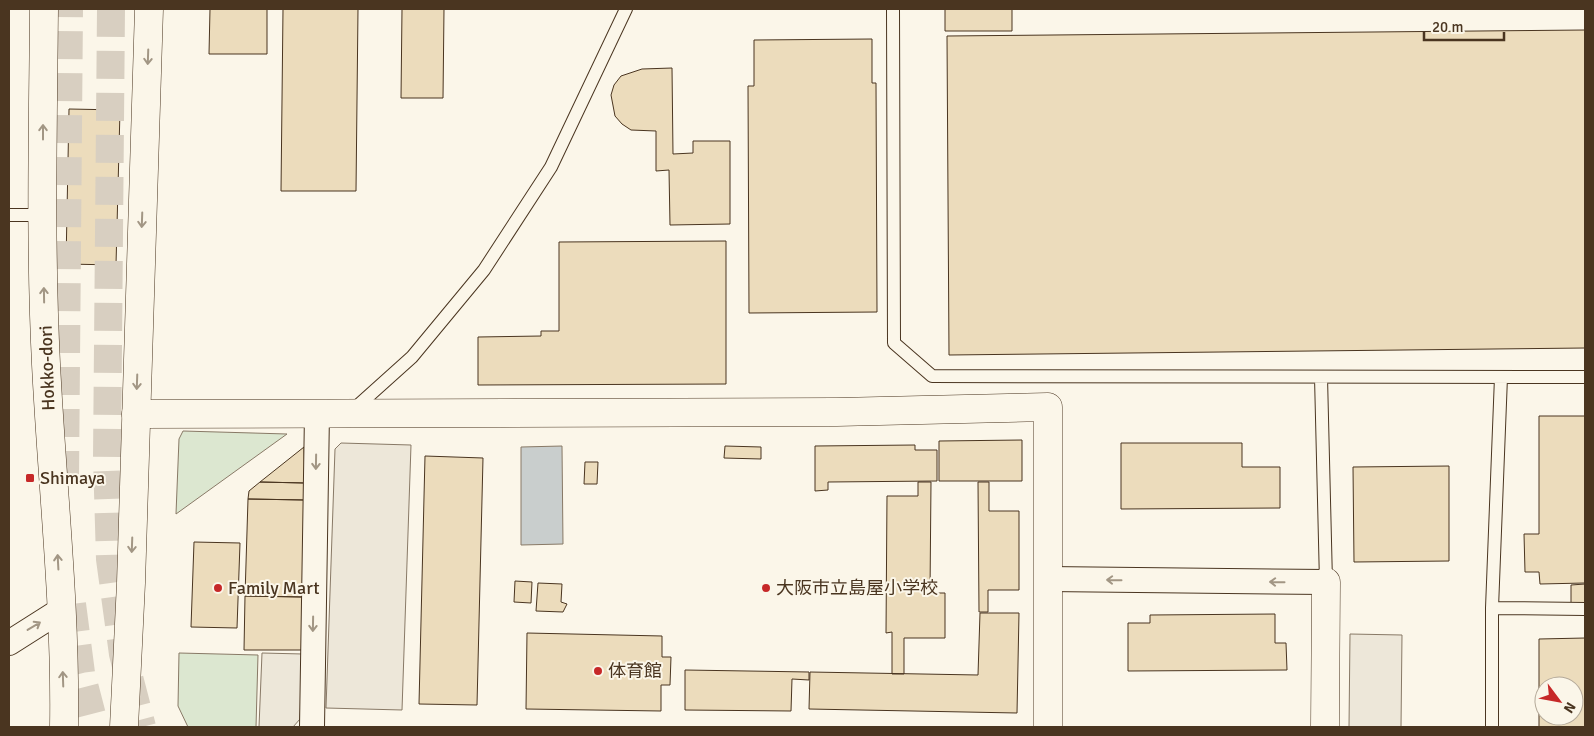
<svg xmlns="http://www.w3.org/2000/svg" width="1594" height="736" font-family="Signika,'Noto Sans JP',sans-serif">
	<rect width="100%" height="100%" fill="#fbf6e9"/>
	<!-- green -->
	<path fill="#dce7d0" stroke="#887966" d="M183,431L287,434L176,514L179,439Z
		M179,653L258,655L256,727H188L178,706Z"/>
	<!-- parking -->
	<path fill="#ede7d9" stroke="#887966" d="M341,443L411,445L402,710L326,708L335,449Z
		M1350,634L1402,635L1401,727H1349Z
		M262,653L303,654L300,719L293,727H259Z"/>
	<!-- water -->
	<path fill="#c9cecd" stroke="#887966" d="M562,446L563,544L521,545V447Z"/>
	<!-- building -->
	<path fill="#ecdcbc" stroke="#4a3520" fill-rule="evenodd" d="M210,9H267V54H209Z
		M283,9H358L356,191H281Z
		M402,9H444L443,98H401Z
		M945,9H1012V31H945Z
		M1585,30V348L949,355L947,36Z
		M872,39V83H876L877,312L749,313L748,86H754V40Z
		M672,68L673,154L693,153V141H730V224L670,225L669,170L656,171V131L631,130L622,124L615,116L611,95L614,85L621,76L642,69Z
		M69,109L120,110L116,265L66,264Z
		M726,241V384L478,385V337L541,336V331H559V242Z
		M1539,416H1585V583L1540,584L1539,572H1525L1524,534H1539Z
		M1022,440V481H939V441Z
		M1121,443H1242V467H1280V508L1121,509Z
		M915,445V450H937V481L828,482V490L815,491V446Z
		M725,446L761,447V459L724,458Z
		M304,447L305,483L260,482Z
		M425,456L483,458L477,705L419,704Z
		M585,462H598L597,484H584Z
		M1449,466V561L1354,562L1353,467Z
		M260,482L305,483V500L248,499L249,491Z
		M918,482H931L930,593H945V638H904V674H892V632L886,633L887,496H918Z
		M978,482H989V511H1019V590H988V612H979Z
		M248,499L305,500L303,597L245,596Z
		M194,542L240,543L237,628L191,627Z
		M515,581L532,582L531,603L514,602Z
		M538,583L562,584L561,602L567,604L563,612L536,611Z
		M1585,584V604H1571V585Z
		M245,596L303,597L302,650H244Z
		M980,613H1019L1017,713L809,709L810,672L978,675Z
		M1275,614V643H1286L1287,670L1128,671V623H1150V615Z
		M527,633L662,636V657H671L670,685H661V711L526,709Z
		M1585,638V727H1539V639ZM1544,686H1574V716H1544Z
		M685,670L809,672V680L792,679L791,711L685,710Z"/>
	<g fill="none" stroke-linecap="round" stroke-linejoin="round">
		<!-- highway-tunnel -->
		<path stroke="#d8cfc1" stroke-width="28" stroke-dasharray="28 14" stroke-linecap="butt" d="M111,9L107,458L110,559L123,654L142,727
			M65,479L69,9
			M72,604L81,673L95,727"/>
		<defs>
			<path id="lane" d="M893,9L894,343L932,376L1585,377
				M9,215H42
				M1321,377L1326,582
				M353,410L412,357L484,270L551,167L626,9
				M1492,608L1585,609
				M1492,727V608L1501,377"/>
			<path id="street" d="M1048,579L1326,582
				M9,643L61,610
				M312,727L317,413"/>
			<path id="secondary" d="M136,414L837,412L1048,407V727
				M1325,727L1326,582"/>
			<path id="primary" d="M44,9C43,127 40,246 46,364C52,485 66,607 64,727
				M124,727L131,583L149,9"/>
		</defs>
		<!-- lane casing -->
		<use href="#lane" stroke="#4a3520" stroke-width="14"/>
		<!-- street casing -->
		<use href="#street" stroke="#4a3520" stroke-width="26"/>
		<!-- secondary casing -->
		<use href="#secondary" stroke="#4a3520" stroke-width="29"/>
		<!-- primary casing -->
		<use href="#primary" stroke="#4a3520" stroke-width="29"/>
		<!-- lane -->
		<use href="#lane" stroke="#fbf6e9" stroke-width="12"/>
		<!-- street -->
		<use href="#street" stroke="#fbf6e9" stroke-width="24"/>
		<!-- secondary -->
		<use href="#secondary" stroke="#fbf6e9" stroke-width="28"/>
		<!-- primary -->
		<use href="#primary" stroke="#fbf6e9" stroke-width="28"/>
	</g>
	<!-- one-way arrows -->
	<defs><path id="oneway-shaft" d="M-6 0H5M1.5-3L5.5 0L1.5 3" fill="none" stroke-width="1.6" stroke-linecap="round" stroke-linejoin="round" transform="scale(1.25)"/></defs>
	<g stroke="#a29684">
		<use href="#oneway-shaft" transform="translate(148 57) rotate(92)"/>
		<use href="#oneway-shaft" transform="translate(43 132) rotate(-90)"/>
		<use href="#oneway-shaft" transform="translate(142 220) rotate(92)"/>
		<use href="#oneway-shaft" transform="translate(44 295) rotate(-91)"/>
		<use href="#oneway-shaft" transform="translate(137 382) rotate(92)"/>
		<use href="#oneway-shaft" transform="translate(316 462) rotate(91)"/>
		<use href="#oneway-shaft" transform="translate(132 545) rotate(92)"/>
		<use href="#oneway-shaft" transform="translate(58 562) rotate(-93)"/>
		<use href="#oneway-shaft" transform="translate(1114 580) rotate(-179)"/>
		<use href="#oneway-shaft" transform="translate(1277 582) rotate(-179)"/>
		<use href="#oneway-shaft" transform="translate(313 624) rotate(91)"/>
		<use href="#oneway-shaft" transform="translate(34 626) rotate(-31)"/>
		<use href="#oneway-shaft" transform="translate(63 679) rotate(-92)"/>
	</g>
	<!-- markers -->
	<g fill="#c62828" stroke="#fbf6e9" stroke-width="2">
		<rect x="25" y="473" width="10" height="10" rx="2.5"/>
		<circle cx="218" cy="588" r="5"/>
		<circle cx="766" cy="588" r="5"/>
		<circle cx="598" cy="671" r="5"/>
	</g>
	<g text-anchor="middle" stroke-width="4" stroke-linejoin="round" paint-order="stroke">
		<!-- street labels -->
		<g font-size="18" fill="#4a3520" stroke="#fbf6e9">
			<text transform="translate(47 368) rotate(-92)" y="6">Hokko-dori</text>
		</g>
		<!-- poi labels -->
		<g font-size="18" fill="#4a3520" stroke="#fbf6e9" text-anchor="start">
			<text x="40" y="484">Shimaya</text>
			<text x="228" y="594">Family Mart</text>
			<text x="776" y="594">大阪市立島屋小学校</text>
			<text x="608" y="677">体育館</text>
		</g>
	</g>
	<!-- border -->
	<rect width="1594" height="736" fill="none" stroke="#4a3520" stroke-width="20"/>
	<!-- north arrow -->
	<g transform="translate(1559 701) rotate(122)"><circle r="24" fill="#fbf6e9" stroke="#b4a999"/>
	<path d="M0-4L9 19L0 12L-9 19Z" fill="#c62828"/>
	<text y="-8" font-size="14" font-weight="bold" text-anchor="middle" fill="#4a3520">N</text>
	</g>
	<!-- scale -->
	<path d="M1424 32v8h80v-8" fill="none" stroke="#4a3520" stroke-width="2.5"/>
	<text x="1432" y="32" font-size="15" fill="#4a3520" stroke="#fbf6e9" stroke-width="4" paint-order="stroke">20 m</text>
</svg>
